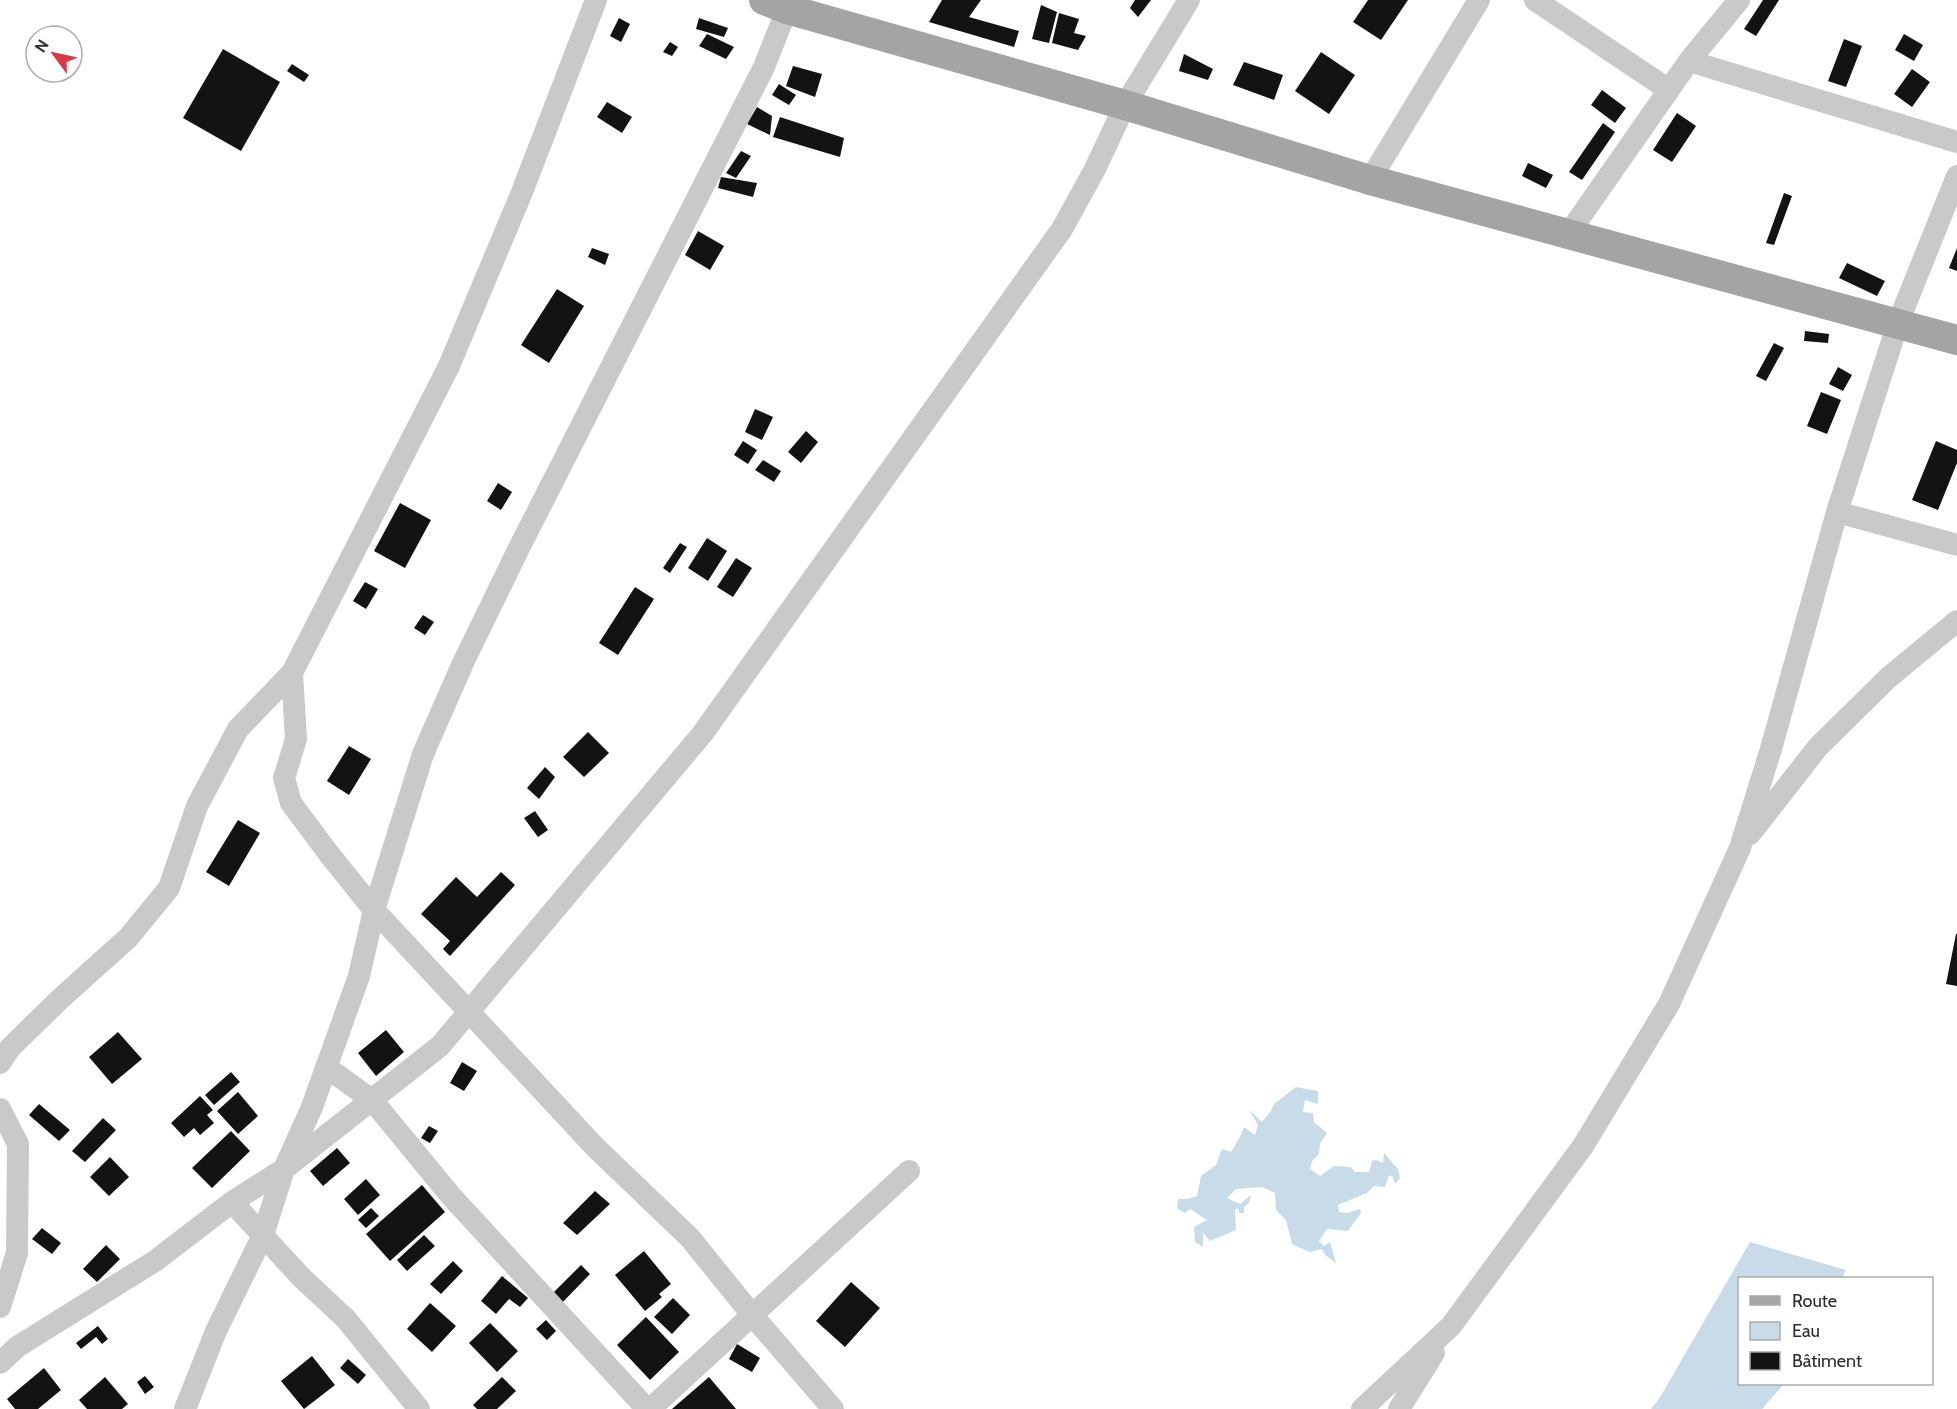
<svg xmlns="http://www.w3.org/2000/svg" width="1957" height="1409" font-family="Cabin,sans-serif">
	<rect width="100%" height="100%" fill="#fff"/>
	<!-- water -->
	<path fill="#c7dce8" d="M1296,1087L1318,1091V1104L1305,1100L1303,1112L1313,1113L1314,1122L1327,1133L1320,1144L1319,1154L1312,1161L1310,1169L1320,1176L1334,1166L1351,1167L1355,1172H1369L1372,1161L1376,1160L1383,1163L1384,1153L1398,1169L1400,1178L1395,1184L1393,1177L1389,1175L1385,1187L1374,1186L1367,1193L1338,1205L1339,1212L1347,1213L1360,1209L1361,1213L1348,1231L1327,1229L1319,1241L1324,1246L1330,1242L1336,1263L1325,1255L1322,1249L1310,1252L1292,1244L1286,1220L1276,1210L1275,1193L1262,1187L1236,1189L1227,1198L1240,1204L1251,1195L1249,1203L1244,1207V1213H1239L1238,1208L1235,1210L1236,1230L1210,1241L1203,1233V1247L1195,1242L1194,1227L1207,1220L1190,1209L1185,1213L1177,1208L1178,1199H1187L1197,1196L1201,1176L1216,1165L1222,1149L1231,1152L1240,1137L1244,1127L1255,1135L1258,1125L1249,1110L1262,1122L1271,1111L1274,1104Z
		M1750,1242L1846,1270L1842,1278H1740V1384H1784L1762,1409H1651L1659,1399Z"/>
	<!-- building -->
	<path fill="#131313" d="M942,0H981L969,17L1019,31L1014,47L929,22Z
		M1135,0H1151L1138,17L1130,8Z
		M1368,0H1408L1381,40L1353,22Z
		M1763,0H1779L1756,36L1744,29Z
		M1041,5L1057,12L1049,43L1032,39Z
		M1059,13L1079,19L1074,33L1086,36L1078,50L1052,43Z
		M619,18L630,24L621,42L610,36Z
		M699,18L728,28L724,37L696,29Z
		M707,34L734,47L726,59L699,46Z
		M1904,34L1923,45L1914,61L1895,50Z
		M1844,39L1862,46L1846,87L1828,81Z
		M670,42L678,47L672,56L663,52Z
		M223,49L280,82L241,151L183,118Z
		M1321,52L1355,75L1329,114L1295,91Z
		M1184,54L1213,69L1208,80L1179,71Z
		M1244,62L1283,75L1274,100L1233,85Z
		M292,64L309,75L304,82L287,71Z
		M793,66L822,74L815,97L786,86Z
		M1912,69L1930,82L1912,107L1894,94Z
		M779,84L796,95L789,105L772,95Z
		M1602,90L1626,108L1615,123L1591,105Z
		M607,102L632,117L622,133L597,117Z
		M757,107L772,116L770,135L747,124Z
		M1677,113L1696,126L1672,162L1653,150Z
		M780,117L844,138L840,157L773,137Z
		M1603,123L1615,132L1582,180L1569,172Z
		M741,151L751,156L736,178L726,173Z
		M1528,163L1553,175L1546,188L1522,176Z
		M721,177L757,183L753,197L718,188Z
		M1784,193L1792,196L1774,245L1766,243Z
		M698,231L724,246L710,270L685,255Z
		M592,248L609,254L605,265L588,257Z
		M1957,248V271L1949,268Z
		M1847,263L1885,281L1877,296L1839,278Z
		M557,289L584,306L549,363L521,345Z
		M1805,331L1829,334L1828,343L1804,341Z
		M1774,343L1784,348L1766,381L1756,376Z
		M1838,367L1852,375L1843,391L1829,384Z
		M1821,392L1841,400L1827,434L1807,426Z
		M755,409L773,417L762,440L745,432Z
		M806,431L818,442L801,463L788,452Z
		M743,441L757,450L748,464L734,455Z
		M1936,441L1957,450V463L1938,510L1912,500Z
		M763,460L781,471L774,482L755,470Z
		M498,483L512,492L501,510L487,501Z
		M400,503L431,520L405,568L374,551Z
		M707,538L727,551L708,581L688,568Z
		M680,543L687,547L670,573L663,568Z
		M736,558L752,568L733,597L717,587Z
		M365,582L378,589L366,609L353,601Z
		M635,587L654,599L618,655L599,643Z
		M423,615L434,622L425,635L414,628Z
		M588,732L609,753L584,777L563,757Z
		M349,746L371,759L349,795L327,781Z
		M545,767L555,777L539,799L527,788Z
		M535,811L548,830L538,837L524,818Z
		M238,820L260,833L229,886L206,872Z
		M501,872L515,885L450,956L443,949L450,941L421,914L456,877L477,897Z
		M1956,934H1957V986L1946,984Z
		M386,1030L404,1052L376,1076L358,1053Z
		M118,1032L142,1059L112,1084L89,1057Z
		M462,1062L477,1071L464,1091L450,1083Z
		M231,1072L240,1082L214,1105L205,1095Z
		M238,1092L258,1116L238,1134L217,1111Z
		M200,1096L213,1110L207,1115L214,1123L200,1135L194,1128L184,1137L171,1123Z
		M39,1104L70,1130L59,1141L29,1115Z
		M103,1118L116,1130L85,1162L72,1151Z
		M429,1126L438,1131L430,1143L421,1138Z
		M231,1131L250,1151L212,1188L192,1168Z
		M337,1148L350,1163L323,1186L310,1171Z
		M110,1157L129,1177L109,1196L90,1177Z
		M366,1179L380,1195L358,1215L344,1199Z
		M422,1185L445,1212L390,1261L366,1234Z
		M595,1191L610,1204L577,1235L563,1223Z
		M371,1208L379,1216L366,1228L358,1220Z
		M42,1228L61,1243L52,1254L32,1239Z
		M424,1235L435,1246L407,1271L397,1260Z
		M106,1245L120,1259L97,1282L83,1269Z
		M644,1251L671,1284L659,1294L662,1297L645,1311L615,1275Z
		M453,1261L463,1271L441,1294L430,1284Z
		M581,1265L590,1274L557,1308L547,1299Z
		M502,1276L528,1298L520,1307L509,1299L496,1314L481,1301Z
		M851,1282L880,1308L845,1347L816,1321Z
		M673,1298L690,1315L672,1334L654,1317Z
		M430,1303L456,1326L432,1352L407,1329Z
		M646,1317L679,1352L650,1380L617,1345Z
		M546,1320L556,1331L547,1340L536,1329Z
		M490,1323L518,1351L497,1372L469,1343Z
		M98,1326L108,1339L102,1344L96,1337L81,1349L76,1343Z
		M737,1344L760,1358L752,1372L729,1359Z
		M312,1356L335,1385L304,1409L281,1381Z
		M348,1359L366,1375L358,1384L340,1368Z
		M44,1368L61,1390L38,1409H15L7,1399Z
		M145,1376L154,1387L145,1394L137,1382Z
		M105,1377L128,1404L122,1409H87L79,1400Z
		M502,1377L516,1391L497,1409H477L473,1405Z
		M709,1377L736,1409H672Z"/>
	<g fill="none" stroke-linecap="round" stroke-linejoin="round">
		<!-- minor -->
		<path stroke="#c9c9c9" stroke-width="22" d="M1535,0L1669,90
			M1689,61L1957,142
			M1370,180L1479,0
			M1569,233L1689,61L1739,0
			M1837,512L1957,545
			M292,673L296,739L284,778L291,803L329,854L374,910L595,1147L690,1238L753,1316L833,1409
			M1750,834L1818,747L1888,678L1957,621
			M0,1063L10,1048L59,1000L128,938L169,888L197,806L238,729L292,673L449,366L522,192L596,0
			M326,1067L372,1100L451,1196L647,1409
			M0,1109L18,1144L17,1253L0,1307
			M232,1202L302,1278L346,1319L419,1409
			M0,1363L17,1347L155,1261L232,1202L284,1169L440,1046L703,733L1062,229L1095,169L1125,105L1189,0
			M185,1409L216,1331L263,1235L284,1169L312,1107L359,976L374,910L423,754L463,663L519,548L764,67L787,9L794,0
			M650,1409L909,1171
			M1362,1409L1451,1326L1583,1146L1669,1004L1740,848L1771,749L1837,512L1898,323L1957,176
			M1399,1409L1434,1353"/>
		<!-- major -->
		<path stroke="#a4a4a4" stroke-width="30" d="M764,0L787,9L1125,105L1370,180L1957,340"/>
	</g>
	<!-- legend -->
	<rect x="1738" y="1277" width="195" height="108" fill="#ffffff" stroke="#ababab" stroke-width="1.5"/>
	<rect x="1750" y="1296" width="30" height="9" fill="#a4a4a4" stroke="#ababab" stroke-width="1.5"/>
	<text x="1792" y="1307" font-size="18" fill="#2c2c2c">Route</text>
	<rect x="1750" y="1322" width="30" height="18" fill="#c7dce8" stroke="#ababab" stroke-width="1.5"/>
	<text x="1792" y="1337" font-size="18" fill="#2c2c2c">Eau</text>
	<rect x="1750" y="1352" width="30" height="18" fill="#131313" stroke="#ababab" stroke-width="1.5"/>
	<text x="1792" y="1367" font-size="18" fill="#2c2c2c">Bâtiment</text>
	<!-- north arrow -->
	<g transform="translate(54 54) rotate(303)"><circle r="28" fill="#ffffff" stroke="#ababab" stroke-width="1.5"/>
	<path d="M0-4.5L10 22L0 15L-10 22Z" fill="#d83946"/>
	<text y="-9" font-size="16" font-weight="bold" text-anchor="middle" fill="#2c2c2c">N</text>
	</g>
</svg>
